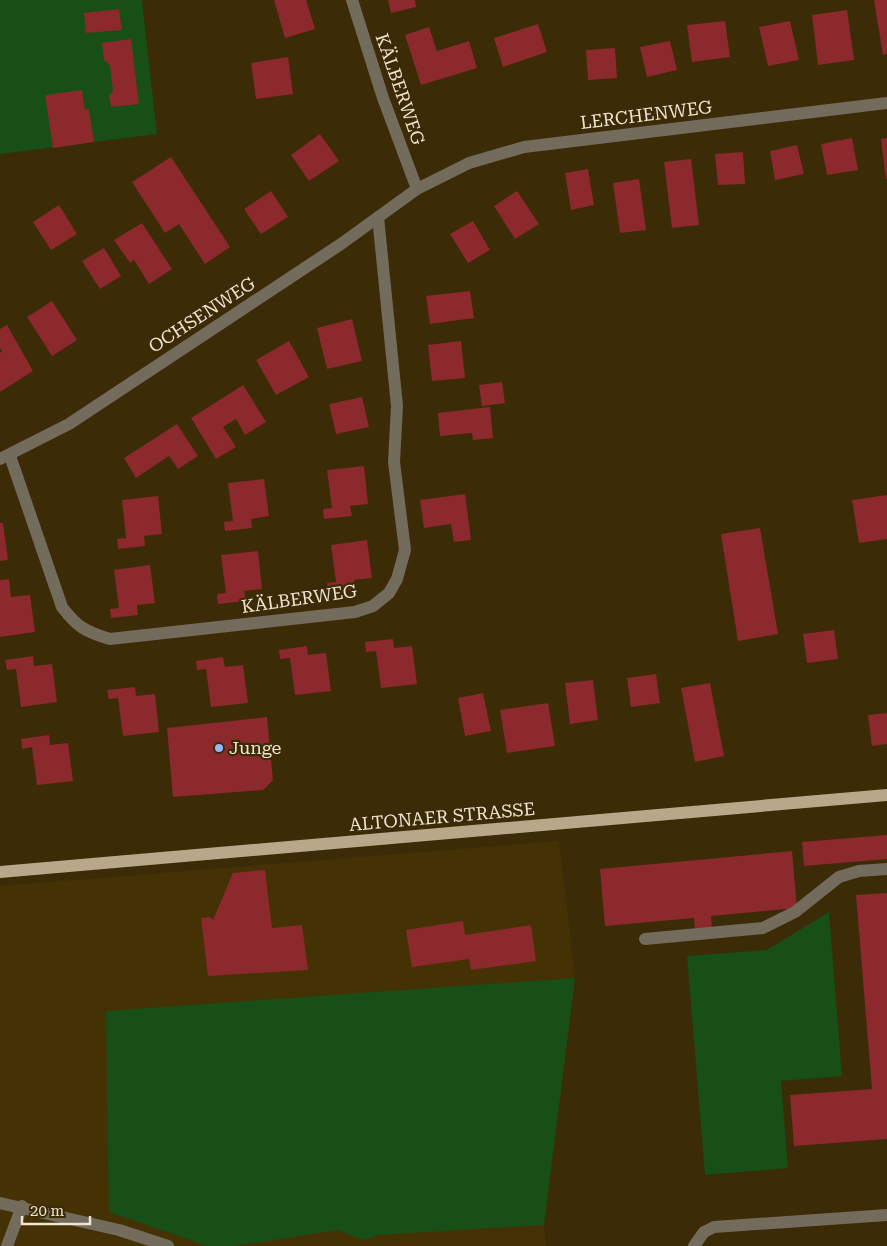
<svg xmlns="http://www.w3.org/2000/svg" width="887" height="1246" font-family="'Roboto Serif',serif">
	<rect width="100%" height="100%" fill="#3b2b07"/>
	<!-- built -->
	<path fill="#453204" d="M559,841L575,978L544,1225L546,1246H0V886Z"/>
	<!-- green -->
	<path fill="#174f16" d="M0,0H142L157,134L0,154Z
		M829,912L842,1076L781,1081L788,1168L705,1175L687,956L767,950Z
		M575,978L544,1225L378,1235L363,1240L337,1230L234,1246H207L109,1212L106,1011Z"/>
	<!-- building -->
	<path fill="#8b292c" d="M274,0H306L315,29L285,38Z
		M388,0H415L416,7L391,13Z
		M874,0H887V54L883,55Z
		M119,9L122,30L86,33L84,13Z
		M847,10L854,60L818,65L812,15Z
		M725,21L730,57L692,62L687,25Z
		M790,21L799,60L768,66L759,27Z
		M538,24L547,52L503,67L494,38Z
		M429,27L437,51L469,41L477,68L421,85L405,35Z
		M131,39L139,104L111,107L109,96L113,91L110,65L104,60L102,43Z
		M670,41L677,70L647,77L640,47Z
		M615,48L617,78L588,80L586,50Z
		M288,57L293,94L256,99L251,63Z
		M82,90L85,110L89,109L94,142L53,148L45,95Z
		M320,134L339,161L309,181L291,155Z
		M852,138L858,170L827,175L821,144Z
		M887,138V179H886L881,139Z
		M797,145L804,174L775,180L770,151Z
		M743,152L745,184L718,185L715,154Z
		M171,157L230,247L205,264L179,224L165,233L132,182Z
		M691,159L699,225L672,228L664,162Z
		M588,169L594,205L571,210L565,173Z
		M639,179L646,230L620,233L613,183Z
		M271,191L288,217L261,234L244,209Z
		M517,191L539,224L515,239L494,206Z
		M59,205L77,234L51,250L33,222Z
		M473,221L490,250L468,263L450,234Z
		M142,223L172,269L149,284L134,260L130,263L114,240Z
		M104,248L121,276L100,289L82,261Z
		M470,291L474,318L430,324L426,296Z
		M52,301L77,340L52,356L27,317Z
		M352,319L362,361L327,369L317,328Z
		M7,325L33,371L0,392V353L2,351L0,348V329Z
		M289,341L309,377L276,395L256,360Z
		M461,341L465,378L432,381L428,345Z
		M502,382L505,403L482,406L479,385Z
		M243,385L266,422L245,435L236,419L223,427L236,447L216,459L191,418Z
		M362,397L369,427L336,434L329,404Z
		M490,407L493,438L473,440L472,433L440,436L438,413Z
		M177,424L198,456L178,469L169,456L136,478L124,458Z
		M364,466L368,504L350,506L352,516L324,519L323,509L332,508L327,470Z
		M264,479L269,516L251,519L252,528L225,531L224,522L233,521L228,483Z
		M465,494L471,540L454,542L451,524L424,528L420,500Z
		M887,495V539L859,543L852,500Z
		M158,496L162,534L144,536L145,546L118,549L117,539L126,538L122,500Z
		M0,523H3L8,560L0,561Z
		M760,528L778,634L738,641L721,534Z
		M367,540L372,578L354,580L355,589L328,593L327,583L336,582L331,545Z
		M258,551L262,589L244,591L246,601L218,604L217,594L226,593L221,555Z
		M150,565L155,603L137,605L138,615L111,618L110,609L119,608L114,570Z
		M9,579L11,597L30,595L35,632L0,637V580Z
		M834,630L838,659L807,663L803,634Z
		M393,639L394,648L412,646L417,684L381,688L376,651L366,652L365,642Z
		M307,646L308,655L326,653L331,691L295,695L290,658L280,659L279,650Z
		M33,656L34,666L52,664L57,702L21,707L16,669L7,670L5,660Z
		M223,657L225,667L243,665L248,703L211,707L206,669L197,670L196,661Z
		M656,674L660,703L631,707L627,678Z
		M593,680L598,720L570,724L565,683Z
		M710,683L724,756L695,762L681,688Z
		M135,687L136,696L155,694L159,732L123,736L118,698L109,699L107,690Z
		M483,693L491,731L465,736L458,698Z
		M548,703L555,746L507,753L500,710Z
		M887,713V744L872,746L868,715Z
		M267,717L273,780L263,790L173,797L167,728Z
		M49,735L50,745L68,743L73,781L37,785L32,747L22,749L21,739Z
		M887,835V859L804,866L802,842Z
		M792,851L797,908L711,916L712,929L695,930L694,918L605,926L600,869Z
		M265,870L272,928L302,925L308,970L208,976L201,918L210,917L213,920L233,873Z
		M887,893V1139L794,1146L790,1095L872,1089L856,895Z
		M463,921L465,935L531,925L536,961L471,970L469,959L412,967L406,930Z"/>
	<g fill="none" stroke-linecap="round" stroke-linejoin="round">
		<!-- minor -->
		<path stroke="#736b5c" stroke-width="12" d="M352,0L383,98L417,189
			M10,456L62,607C77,627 86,632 110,639L355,612L373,606L389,593L397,579L405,550L394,462L397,406L378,217
			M0,459L69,424L341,244L417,189L469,163L524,147L887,103
			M645,939L763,928L795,912L839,877L859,871L887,869
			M0,1203L119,1230L168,1246
			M7,1246L22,1206
			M694,1246L704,1232L714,1227L887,1215"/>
		<!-- major -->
		<path stroke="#b8a789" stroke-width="12" d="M0,872L887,795"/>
	</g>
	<!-- markers -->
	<circle fill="#93b7fd" stroke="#3b2b07" stroke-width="2" cx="219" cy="748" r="5"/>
	<g text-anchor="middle" stroke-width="4.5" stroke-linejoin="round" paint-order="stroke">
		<!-- street labels -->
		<g font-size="18" fill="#eee4d1" stroke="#3b2b07">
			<text transform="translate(400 89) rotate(71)" y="6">KÄLBERWEG</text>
			<text transform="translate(646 115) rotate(-7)" y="6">LERCHENWEG</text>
			<text transform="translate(202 315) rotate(-33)" y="6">OCHSENWEG</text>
			<text transform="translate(299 599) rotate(-8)" y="6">KÄLBERWEG</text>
			<text transform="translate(442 817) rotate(-5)" y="6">ALTONAER STRASSE</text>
		</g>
		<!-- poi labels -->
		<g font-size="18" fill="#eee4d1" stroke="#3b2b07" text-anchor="start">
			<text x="229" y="754">Junge</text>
		</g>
	</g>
	<!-- scale -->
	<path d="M22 1216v8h68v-8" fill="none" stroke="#eee4d1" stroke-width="2.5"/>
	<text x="30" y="1216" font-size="15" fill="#eee4d1" stroke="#3b2b07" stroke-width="4" paint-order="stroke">20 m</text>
</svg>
